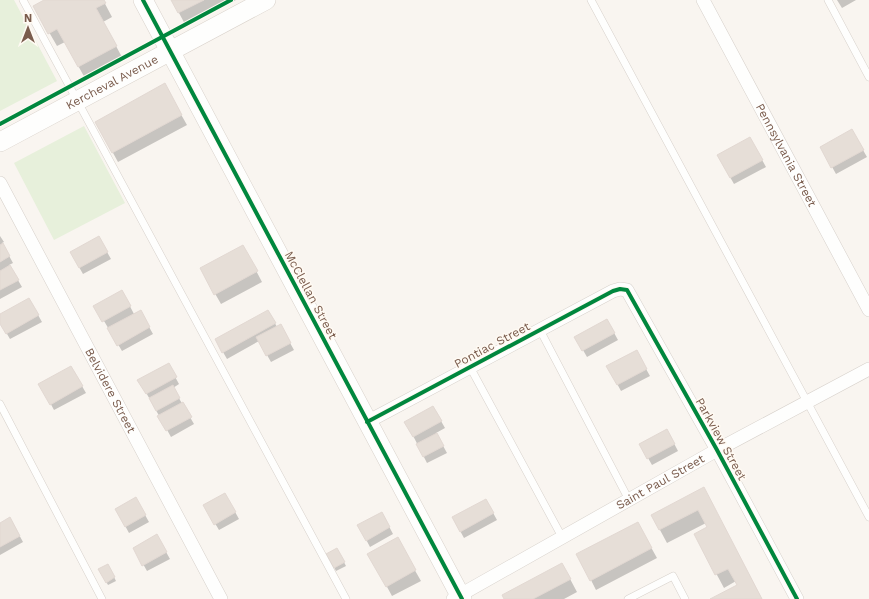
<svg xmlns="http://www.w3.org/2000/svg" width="869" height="599" font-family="'Work Sans',sans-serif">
	<rect width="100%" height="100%" fill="#f9f5f0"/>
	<!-- green -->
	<path fill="#e7f0db" d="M0,0H14L57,81L0,111Z
		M84,126L125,203L54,240L14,163Z"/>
	<!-- shadow -->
	<path fill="#0003" d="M46,0H103L112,17L103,22L123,59L86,80L65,42L57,46L34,6Z
		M172,0H236L186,26Z
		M837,0H856L842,8Z
		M170,95L187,125L118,162L96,122Z
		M852,131L867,157L836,174L821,147Z
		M750,138L766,167L734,184L718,156Z
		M0,236L4,242L2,243L13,263L9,265L22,287L0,299Z
		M99,238L111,259L83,274L71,253Z
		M243,246L262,282L221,304L201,269Z
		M122,291L134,314L140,311L153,334L122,351L95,306Z
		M29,299L42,322L10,339L0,322V315Z
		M268,311L277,327L280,325L294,350L271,362L259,341L227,359L216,340Z
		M607,320L618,340L587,357L576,338Z
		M636,351L650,376L621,391L608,367Z
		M168,364L179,384L173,388L194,424L171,437L139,380Z
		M71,367L86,393L54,410L40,384Z
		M433,407L445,428L436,433L447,453L427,463L406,422Z
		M667,430L678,451L652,465L640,444Z
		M704,489L762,599H713L738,586L736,581L724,588L695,534L708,528L706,523L667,543L660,530L652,515Z
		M225,494L239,519L219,530L204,505Z
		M136,499L149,522L129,533L116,509Z
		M486,500L497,520L464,538L453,518Z
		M382,513L393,534L370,547L359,526Z
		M10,518L23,542L0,555V524Z
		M643,533L657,558L596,590L591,580Z
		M157,536L170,559L147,571L134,548Z
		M397,539L421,581L392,596L369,554Z
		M337,549L346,566L336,571L327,554Z
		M108,565L116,581L108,585L100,570Z
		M569,577L577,592L564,599H505Z"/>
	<!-- building -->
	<path fill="#e6ded7" stroke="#e2d8d2" d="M44,0H104L106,3L96,8L117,46L78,67L57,29L48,34L33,6Z
		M171,0H204L178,13Z
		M165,83L182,115L112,153L95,122Z
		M852,129L864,150L831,168L820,147Z
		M750,137L763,160L730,178L717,155Z
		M99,236L108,252L79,268L70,252Z
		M3,243L10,256L0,262V245Z
		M243,245L258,271L214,295L200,268Z
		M10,265L19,280L0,290V271Z
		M122,290L131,306L102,322L93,306Z
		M29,298L39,315L6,334L0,324V314Z
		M141,310L150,327L117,346L107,328Z
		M268,310L276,323L222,353L215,339Z
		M607,319L615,333L582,351L574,337Z
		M281,324L291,343L266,356L256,337Z
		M637,350L647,369L617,385L606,366Z
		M169,363L177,377L146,394L137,380Z
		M71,366L83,386L50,405L38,384Z
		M173,385L180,398L156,411L149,398Z
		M183,402L192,417L166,431L157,416Z
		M433,406L442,421L413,437L404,422Z
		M667,429L675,444L647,459L639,444Z
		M437,433L444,446L423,457L416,444Z
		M704,487L762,599H710L737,585L728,569L715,575L694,534L707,527L698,510L659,530L651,515Z
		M225,493L236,512L214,525L203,505Z
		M136,497L146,515L125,527L115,509Z
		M486,499L494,513L460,532L452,517Z
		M382,512L390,527L366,541L357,525Z
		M10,517L20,536L0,547V523Z
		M638,522L652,548L590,581L576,554Z
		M157,534L167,552L142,566L133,548Z
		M398,537L416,570L386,587L367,554Z
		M337,548L345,562L334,568L326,554Z
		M562,563L571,579L533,599H504L502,595Z
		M108,564L115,577L106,583L98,569Z"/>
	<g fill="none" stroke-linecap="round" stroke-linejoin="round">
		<defs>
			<path id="lane" d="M23,0L346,599
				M591,0L869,517
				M828,0L869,77
				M540,330L629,500
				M470,367L562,537
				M0,404L102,599
				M628,599L673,576L685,599"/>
			<g id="street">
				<path id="s1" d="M703,0L869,310"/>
				<path id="s2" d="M0,183L221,599"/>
				<path d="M367,422L613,291L620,289L627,290L717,450L797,599"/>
				<path id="s3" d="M453,599L717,450L869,369"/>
			</g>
			<g id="secondary">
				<path d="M143,0L462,599"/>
				<path id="s4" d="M0,142L266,0"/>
			</g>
		</defs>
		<!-- lane casing -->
		<use href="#lane" stroke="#d7d1cb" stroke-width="8"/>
		<!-- street casing -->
		<use href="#street" stroke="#d7d1cb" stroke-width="14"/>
		<!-- secondary casing -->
		<use href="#secondary" stroke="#d9d2cb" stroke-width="20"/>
		<!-- lane -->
		<use href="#lane" stroke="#fefefd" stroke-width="7"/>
		<!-- street -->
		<use href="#street" stroke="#fefefd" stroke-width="13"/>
		<!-- secondary -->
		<use href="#secondary" stroke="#fefefd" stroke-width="19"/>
		<defs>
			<path id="cycleway" d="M143,0L462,599
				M0,124L231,0
				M367,422L613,291L620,289L627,290L717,450L797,599"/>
		</defs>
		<!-- cycleway casing -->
		<use href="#cycleway" stroke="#fffaf3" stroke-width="6"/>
		<!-- cycleway -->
		<use href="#cycleway" stroke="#00873e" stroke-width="4"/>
	</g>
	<g text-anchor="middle" stroke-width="3" stroke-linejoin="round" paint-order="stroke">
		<!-- street labels -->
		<g font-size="12" fill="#7a5c4d" stroke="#fffaf3">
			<text dy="4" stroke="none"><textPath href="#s4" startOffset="127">Kercheval Avenue</textPath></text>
			<text dy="4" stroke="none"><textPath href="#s1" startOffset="176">Pennsylvania Street</textPath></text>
			<text transform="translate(311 295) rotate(62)" y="4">McClellan Street</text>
			<text transform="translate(492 345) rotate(-28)" y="4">Pontiac Street</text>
			<text dy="4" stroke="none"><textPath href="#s2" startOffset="235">Belvidere Street</textPath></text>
			<text transform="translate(721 439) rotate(61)" y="4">Parkview Street</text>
			<text dy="4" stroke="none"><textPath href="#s3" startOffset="238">Saint Paul Street</textPath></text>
		</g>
	</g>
	<!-- north arrow -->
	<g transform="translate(28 28)" stroke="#fffaf3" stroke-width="3" paint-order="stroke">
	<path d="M0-3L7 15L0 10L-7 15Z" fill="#7a5c4d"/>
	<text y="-6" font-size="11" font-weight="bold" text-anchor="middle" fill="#7a5c4d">N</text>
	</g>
</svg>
